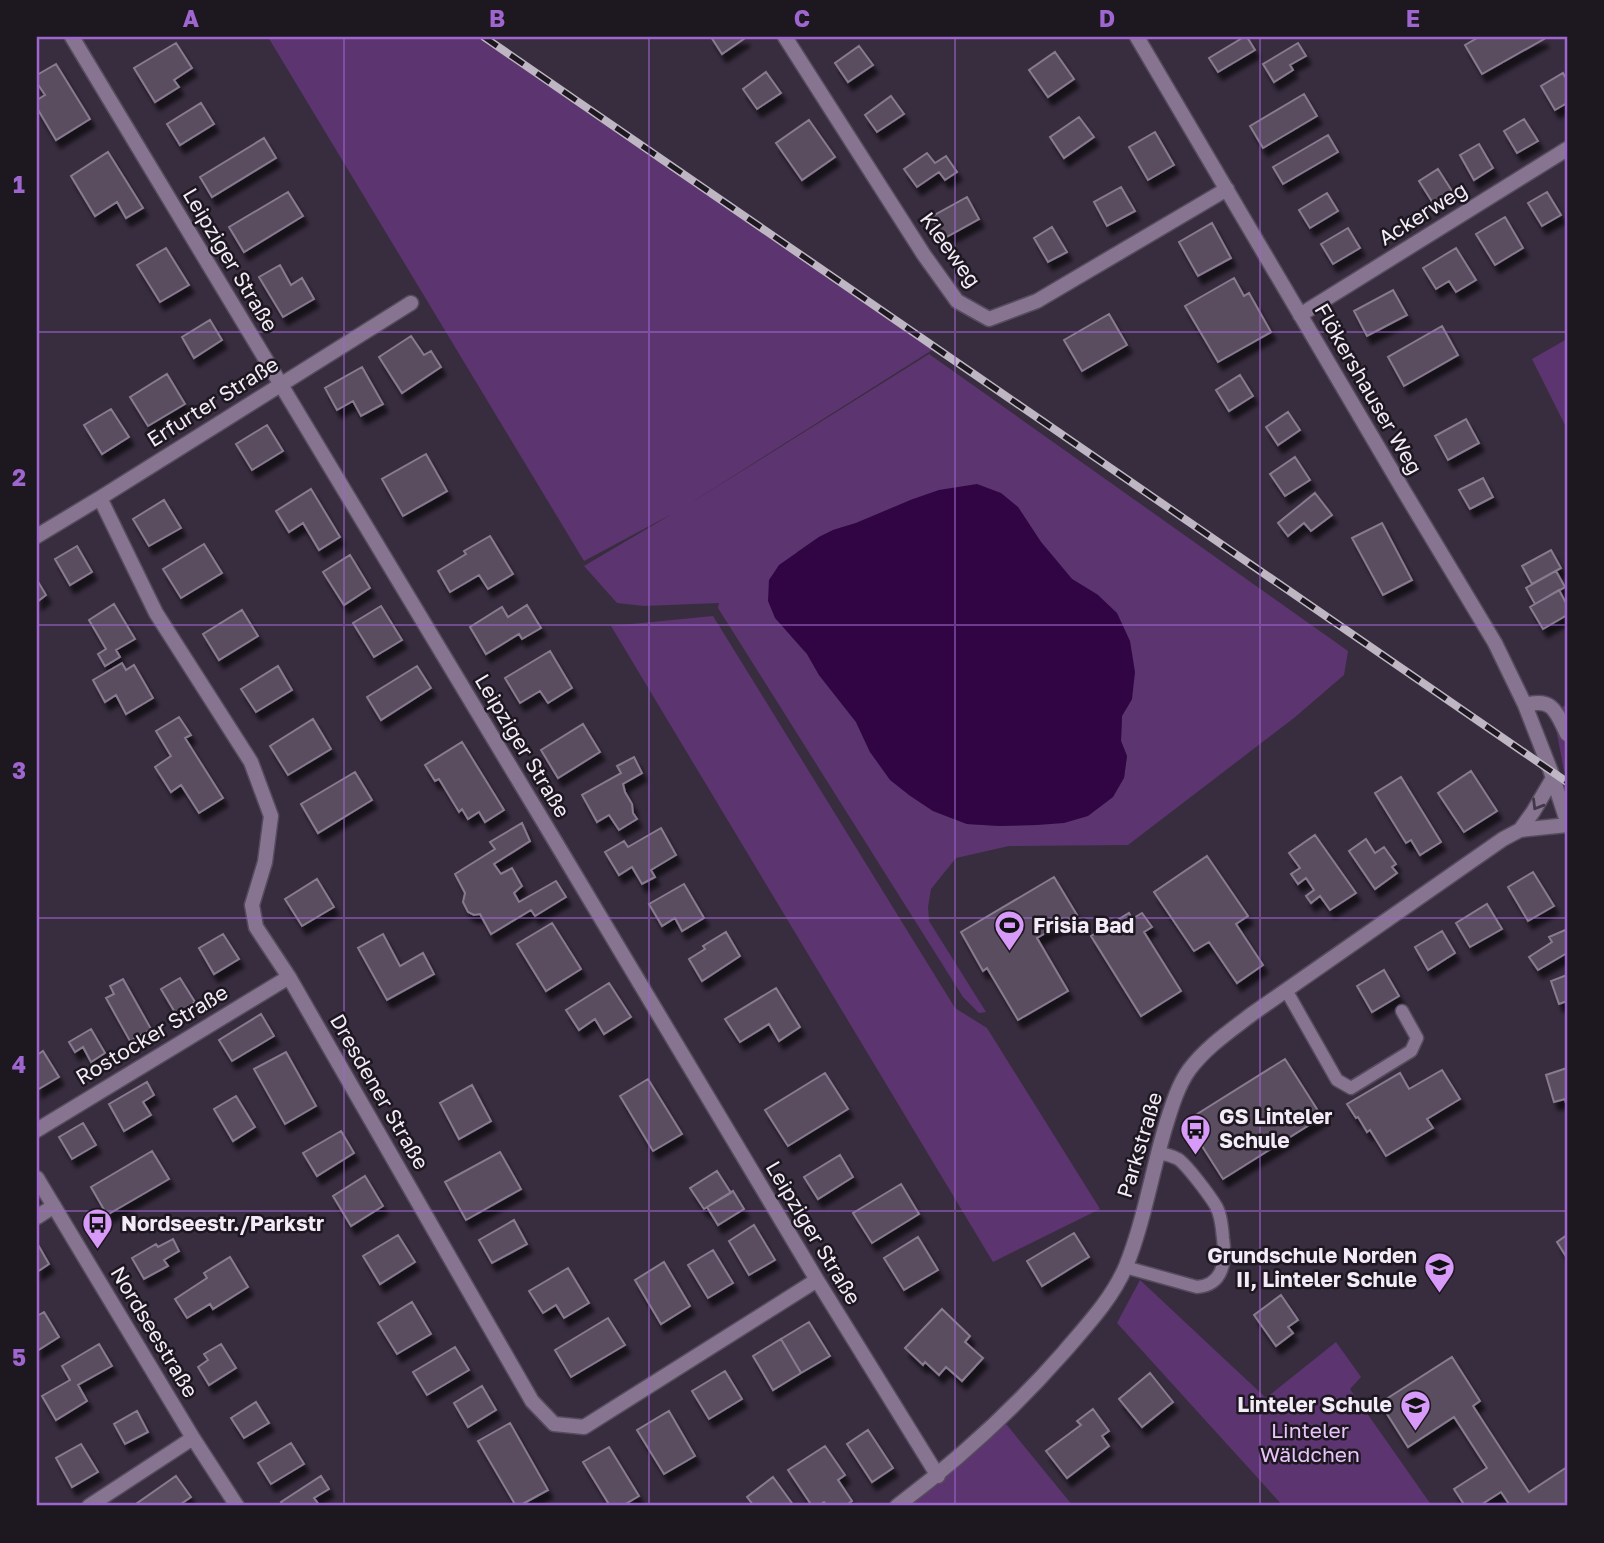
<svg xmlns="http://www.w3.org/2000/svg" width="1604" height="1543" font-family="'Golos Text',sans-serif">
	<defs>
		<filter id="shadow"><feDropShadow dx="4.5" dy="8" stdDeviation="2" flood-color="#0009"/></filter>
	</defs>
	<rect width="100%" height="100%" fill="#382d3f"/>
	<!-- green -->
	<path fill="#5c346f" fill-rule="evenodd" d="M268,37H484L937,347L686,506L929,354L1348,651L1344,675L1294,718L1128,845L1009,846L956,858L931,889L928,907L929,921L986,1012L979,1013L963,997L718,608L719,603L644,606L617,603L584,566L672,514L584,561ZM913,499L1018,507L1041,542L1072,579L1098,595L1132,699L1122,716L1121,741L1127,756L1124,778L1037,825L1000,826L967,824L933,811L909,795L870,752L856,722L819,675L807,654L791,636L797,552L819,537L833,530L856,523Z
		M1567,339V429L1532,359Z
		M713,616L955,1008L987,1028L1100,1209L993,1262L611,626Z
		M1567,704V774L1564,771L1553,713Z
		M1140,1280L1266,1398L1336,1342L1361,1377L1350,1389L1432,1506H1283L1117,1323Z
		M1002,1419L1073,1506H897Z"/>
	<!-- water -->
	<path fill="#310543" d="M977,484L1001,493L1018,507L1041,542L1072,579L1098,595L1117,613L1130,641L1135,672L1132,699L1122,716L1121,741L1127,756L1124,778L1113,797L1088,816L1064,823L1037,825L1000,826L967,824L933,811L909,795L890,780L870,752L856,722L819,675L807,654L775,618L768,601L769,580L779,565L819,537L833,530L856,523L913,499L939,490Z"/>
	<!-- building -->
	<path fill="#5a4d61" stroke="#887a8f" stroke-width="2" filter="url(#shadow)" d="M711,37H744L745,38L722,54Z
		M1244,37H1247L1255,50L1218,72L1209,58Z
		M1479,37H1542L1544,39L1482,74L1465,45Z
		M176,43L192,68L174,80L179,87L155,102L134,68Z
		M1298,43L1306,56L1290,65L1293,70L1274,82L1263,64Z
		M859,46L873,65L848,82L835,63Z
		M1055,52L1074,79L1048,97L1029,70Z
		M56,64L90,119L56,140L37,108V100L45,95L37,83V75Z
		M766,72L781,93L757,109L743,89Z
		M1563,73L1567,80V103L1555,110L1541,86Z
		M1304,94L1317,116L1263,148L1250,126Z
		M891,96L904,114L877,132L865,115Z
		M201,103L214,124L180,145L167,124Z
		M1079,117L1094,137L1064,158L1050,137Z
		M1524,119L1538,141L1517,153L1504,131Z
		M809,120L835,157L802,180L776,143Z
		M1155,132L1174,165L1148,180L1129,147Z
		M1328,135L1338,152L1283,184L1273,167Z
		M264,138L276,158L212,197L200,177Z
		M1479,144L1493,168L1474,180L1460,155Z
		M108,152L143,208L126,218L117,202L95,216L71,176Z
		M927,153L935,163L946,156L957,172L945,180L939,172L917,187L904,169Z
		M1438,169L1452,191L1433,203L1419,181Z
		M1121,187L1135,211L1107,226L1094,202Z
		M288,192L303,216L244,252L229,227Z
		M1547,192L1561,215L1542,226L1528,203Z
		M1327,193L1338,211L1310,228L1299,210Z
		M967,197L979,219L943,239L931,217Z
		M1505,217L1523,248L1495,265L1476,234Z
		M1212,223L1231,258L1198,276L1179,242Z
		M1052,227L1067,252L1048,262L1034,238Z
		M1348,228L1360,248L1333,264L1321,244Z
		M166,248L189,285L160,302L137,265Z
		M1456,248L1476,280L1456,292L1449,281L1436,289L1423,268Z
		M280,265L291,285L302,278L314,299L283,317L259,277Z
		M1234,278L1244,296L1249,293L1271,332L1218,362L1185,306Z
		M1393,290L1407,315L1367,336L1354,311Z
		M1109,314L1127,345L1082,371L1064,340Z
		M210,320L222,340L194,358L182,337Z
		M1442,326L1458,355L1404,386L1388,357Z
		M411,336L424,355L431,351L441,367L402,393L379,357Z
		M362,367L383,404L361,416L353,401L337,410L325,388Z
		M167,374L185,404L148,426L130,397Z
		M1240,375L1253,396L1229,411L1216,390Z
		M111,409L129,437L102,454L84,425Z
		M1288,412L1300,430L1278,445L1266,427Z
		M1466,419L1479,443L1448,460L1435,436Z
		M267,425L283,451L252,470L236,444Z
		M426,454L447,491L403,516L382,479Z
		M1295,457L1310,480L1285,496L1270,474Z
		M1483,478L1493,497L1470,509L1459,490Z
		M311,489L340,537L319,550L303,523L289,532L276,511Z
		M1315,493L1332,515L1311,531L1304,523L1288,536L1278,523Z
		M164,500L181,528L149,546L133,519Z
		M1382,523L1412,580L1383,595L1352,538Z
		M490,536L513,574L488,589L479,575L450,592L438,571L466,554L464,551Z
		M204,544L222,573L181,598L163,569Z
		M77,546L92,572L70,585L55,559Z
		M1551,550L1561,568L1532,584L1522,566Z
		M350,555L370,588L344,605L323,572Z
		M1556,571L1565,587L1535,604L1526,588Z
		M37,580L46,595L37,602Z
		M1559,590L1567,605V615L1543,629L1530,607Z
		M114,604L135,639L116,650L120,657L105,666L98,654L106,649L89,620Z
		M527,605L541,628L522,639L519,634L486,654L470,627L502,607L508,617Z
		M381,606L402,640L374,657L353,623Z
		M242,610L258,636L219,660L203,634Z
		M550,651L572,688L548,703L540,691L520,703L505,678Z
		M122,663L126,670L134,665L153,698L126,714L116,695L105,702L93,680Z
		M278,666L292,690L256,712L241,689Z
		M417,666L431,688L381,720L367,697Z
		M179,717L191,735L185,738L223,798L199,813L181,785L171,792L155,767L171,756L156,731Z
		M313,719L331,749L288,775L270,746Z
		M583,724L600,752L558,778L541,750Z
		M462,742L504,810L485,822L479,812L468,819L462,809L459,812L439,779L435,781L425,765Z
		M634,757L642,773L623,784L625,792L632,804L633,813L637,819L619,830L609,815L597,822L582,795L621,773L617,766Z
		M1471,771L1497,811L1464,832L1438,793Z
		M355,772L372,800L318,833L301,804Z
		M1401,777L1441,842L1420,855L1411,840L1406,843L1375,793Z
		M522,823L530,841L494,864L501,874L512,868L522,886L514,893L519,902L556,881L566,897L535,916L531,910L491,934L480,914L474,915L468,912L463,902L465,893L455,874L495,849L490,842Z
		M661,828L676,855L651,870L655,877L642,884L632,867L619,875L605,852L624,841L628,847Z
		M1315,835L1356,893L1330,910L1320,896L1311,903L1306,896L1314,890L1306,878L1298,884L1291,874L1300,868L1289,853Z
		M1366,839L1375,853L1384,847L1396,864L1392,867L1397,873L1375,889L1349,851Z
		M1207,856L1248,916L1236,924L1263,965L1237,983L1209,942L1194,951L1154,892Z
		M1533,872L1554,906L1528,921L1508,887Z
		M1054,877L1077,915L1037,938L1068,991L1018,1020L987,968L983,971L961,932Z
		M317,879L334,907L302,926L285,899Z
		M684,884L704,918L682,931L675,918L662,926L649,904Z
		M1487,904L1502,929L1470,947L1456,923Z
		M1129,913L1132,919L1142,913L1152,927L1144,932L1181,991L1141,1016L1091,936Z
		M552,923L581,969L546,991L517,944Z
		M1565,930L1567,934V953L1538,970L1529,957L1552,942L1549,937Z
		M1442,931L1455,953L1428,970L1415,947Z
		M726,932L740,956L702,981L689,959L705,949L703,946Z
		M223,934L239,959L214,974L199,948Z
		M383,934L400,966L423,953L434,974L387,1000L358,948Z
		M1384,970L1399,996L1372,1012L1357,986Z
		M1567,975V1001L1559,1004L1551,981Z
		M180,978L195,1002L176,1014L161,989Z
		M123,979L151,1029L130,1041L106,998L114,994L110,986Z
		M609,983L631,1017L604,1034L595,1019L579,1030L566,1010Z
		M776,988L800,1027L779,1041L769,1024L740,1042L725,1019Z
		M261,1014L274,1036L232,1061L219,1040Z
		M91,1029L105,1053L91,1062L83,1047L75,1052L69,1042Z
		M43,1051L59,1077L37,1090V1055Z
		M286,1052L316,1106L285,1124L254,1069Z
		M1285,1059L1322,1117L1223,1179L1186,1121Z
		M1567,1068V1107L1565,1099L1554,1102L1546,1075Z
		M1442,1070L1460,1099L1427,1119L1433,1128L1386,1156L1370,1130L1367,1132L1358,1117L1356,1118L1347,1104L1400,1073L1409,1089Z
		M825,1073L848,1109L788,1146L765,1110Z
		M648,1079L682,1134L653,1151L620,1096Z
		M147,1082L154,1095L143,1102L151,1115L124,1131L109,1104Z
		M472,1085L491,1121L459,1139L440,1103Z
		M236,1096L255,1127L233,1141L214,1109Z
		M83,1123L96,1145L72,1159L59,1137Z
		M341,1131L354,1153L317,1176L303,1153Z
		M152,1151L169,1179L107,1215L91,1187Z
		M500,1152L521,1189L466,1220L445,1182Z
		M840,1155L853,1177L818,1199L804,1177Z
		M717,1171L731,1193L704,1209L690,1188Z
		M365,1176L383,1206L351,1226L333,1196Z
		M901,1184L919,1214L872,1243L853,1213Z
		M733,1191L744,1209L718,1225L707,1207Z
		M514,1220L527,1244L492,1263L479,1240Z
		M754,1225L775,1260L749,1275L729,1241Z
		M1074,1233L1089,1257L1042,1286L1027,1261Z
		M398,1235L415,1262L380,1284L363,1256Z
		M1567,1235V1258L1557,1242Z
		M918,1237L938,1270L904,1290L884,1258Z
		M173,1239L179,1251L164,1260L168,1266L144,1279L132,1258L156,1244L158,1247Z
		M37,1243L49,1264L37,1272Z
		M713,1250L733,1283L708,1298L688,1265Z
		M230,1257L248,1287L213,1309L210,1304L187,1318L175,1299L207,1278L204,1273Z
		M664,1262L690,1306L661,1324L635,1280Z
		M568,1268L589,1303L564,1318L556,1305L543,1313L529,1291Z
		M1281,1295L1298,1320L1288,1327L1293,1333L1276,1346L1254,1315Z
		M412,1302L431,1334L397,1354L378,1323Z
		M942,1309L970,1336L965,1342L983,1358L962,1381L946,1367L939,1375L925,1362L923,1365L905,1348Z
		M44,1312L59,1337L37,1351V1316Z
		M608,1318L625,1345L571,1377L555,1350Z
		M809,1322L830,1356L801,1373L781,1339Z
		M781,1339L801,1373L773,1390L753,1356Z
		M99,1344L112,1366L78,1385L87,1401L56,1420L42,1396L70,1380L62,1366Z
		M221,1344L236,1368L209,1385L198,1367L208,1360L204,1354Z
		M455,1347L469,1370L427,1395L413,1372Z
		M1452,1357L1480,1401L1473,1406L1529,1492L1567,1467V1506H1506L1509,1504L1501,1492L1479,1506H1465L1454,1489L1487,1468L1454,1417L1408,1447L1380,1403Z
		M725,1371L742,1399L709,1419L692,1391Z
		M1150,1373L1173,1402L1142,1427L1119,1399Z
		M482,1386L496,1410L468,1427L454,1403Z
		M256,1402L269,1423L244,1438L231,1418Z
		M1093,1409L1109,1431L1102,1436L1109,1446L1067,1478L1046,1451L1081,1425L1077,1421Z
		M137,1411L148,1432L125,1444L114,1424Z
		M669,1411L695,1456L664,1474L637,1430Z
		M510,1423L548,1490L519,1506H516L478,1441Z
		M868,1430L893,1468L872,1482L847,1444Z
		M291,1443L304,1464L271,1484L258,1463Z
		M81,1444L98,1472L72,1487L56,1458Z
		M825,1446L845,1475L838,1480L852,1501L845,1506H827L824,1502L818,1506H812L788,1470Z
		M609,1447L639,1496L622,1506H610L583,1462Z
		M176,1476L191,1497L178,1506H133Z
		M321,1476L329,1489L314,1498L320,1506H284L281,1502Z
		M773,1477L794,1506H754L747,1497Z"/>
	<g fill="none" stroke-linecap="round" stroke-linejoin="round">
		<defs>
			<path id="lane" d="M1286,990L1337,1080L1351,1088L1411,1051L1417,1038L1402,1011
				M1125,1267L1197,1287C1224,1285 1226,1260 1223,1238C1222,1227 1221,1215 1216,1206C1210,1196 1187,1165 1178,1159C1172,1156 1165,1154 1158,1153"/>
			<path id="street" d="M72,37L543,821L817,1280L938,1476
				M785,37L924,255L957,301L989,319L1037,301L1227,189
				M1137,37L1405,493L1495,643L1525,705L1550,769L1567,821
				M1300,315L1567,149
				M100,498L156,613L251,762L271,816L265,862L252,905L256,927L289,977L532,1401L554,1424L584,1427L817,1280
				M37,536L100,498L411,303
				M1525,705C1553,697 1556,712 1567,734
				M1520,830L1533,812L1553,778
				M37,1130L289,977
				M37,1178L193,1438L237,1506
				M37,1217L54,1206
				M89,1506L193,1438
				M897,1506C958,1460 1014,1409 1064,1352C1087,1325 1112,1299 1126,1266C1143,1225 1152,1172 1165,1128C1171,1109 1177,1087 1189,1070C1206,1047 1230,1031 1252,1014L1503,839L1520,830L1567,825"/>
		</defs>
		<!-- lane casing -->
		<use href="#lane" stroke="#564c5d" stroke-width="15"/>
		<!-- street casing -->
		<use href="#street" stroke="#564c5d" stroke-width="17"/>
		<!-- lane -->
		<use href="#lane" stroke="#877491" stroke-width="12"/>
		<!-- street -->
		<use href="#street" stroke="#877491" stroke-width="14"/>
		<defs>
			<path id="rail" d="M484,37L1567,782"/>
		</defs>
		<!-- rail casing -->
		<use href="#rail" stroke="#beb6c3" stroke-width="8"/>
		<!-- rail -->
		<use href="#rail" stroke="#1d1720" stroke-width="5" stroke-dasharray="16" stroke-linecap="butt"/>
	</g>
	<!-- one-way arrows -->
	<defs><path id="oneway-chevron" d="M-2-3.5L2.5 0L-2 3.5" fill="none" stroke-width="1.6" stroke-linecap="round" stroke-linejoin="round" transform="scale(1.75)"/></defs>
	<use stroke="#423848" href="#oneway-chevron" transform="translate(1537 805) rotate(121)"/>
	<!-- grid -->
	<path fill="none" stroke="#9f66d0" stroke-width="2" stroke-opacity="0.55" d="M344,37V1506M649,37V1506M955,37V1506M1260,37V1506M37,332H1567M37,625H1567M37,918H1567M37,1211H1567"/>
	<!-- icons -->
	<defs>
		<symbol id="stadium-pin" viewBox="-11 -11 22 30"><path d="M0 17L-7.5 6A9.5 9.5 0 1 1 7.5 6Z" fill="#d89af8" stroke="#1d1720"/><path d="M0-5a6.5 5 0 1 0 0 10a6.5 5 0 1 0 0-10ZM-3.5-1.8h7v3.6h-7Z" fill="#111"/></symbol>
		<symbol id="bus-pin" viewBox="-11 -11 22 30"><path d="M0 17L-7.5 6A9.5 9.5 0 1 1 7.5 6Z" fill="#d89af8" stroke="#1d1720"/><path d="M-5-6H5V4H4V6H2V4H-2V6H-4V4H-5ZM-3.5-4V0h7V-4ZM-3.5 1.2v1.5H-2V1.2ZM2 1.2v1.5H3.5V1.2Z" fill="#111"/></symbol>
		<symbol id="school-pin" viewBox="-11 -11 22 30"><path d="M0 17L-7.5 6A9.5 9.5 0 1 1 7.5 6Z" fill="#d89af8" stroke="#1d1720"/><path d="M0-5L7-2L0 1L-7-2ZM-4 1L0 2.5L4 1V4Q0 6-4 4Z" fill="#111"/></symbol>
	</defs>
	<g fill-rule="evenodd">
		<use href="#stadium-pin" x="992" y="908" width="35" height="47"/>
		<use href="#bus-pin" x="1178" y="1112" width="35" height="47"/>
		<use href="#bus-pin" x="80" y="1206" width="35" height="47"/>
		<use href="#school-pin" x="1422" y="1250" width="35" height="47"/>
		<use href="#school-pin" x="1398" y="1388" width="35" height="47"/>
	</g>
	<g text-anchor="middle" stroke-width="5" stroke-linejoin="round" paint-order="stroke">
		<!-- street labels -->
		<g font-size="21" fill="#f3ecf8" stroke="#1d1720">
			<text transform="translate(1423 214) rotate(-32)" y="7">Ackerweg</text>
			<text transform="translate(950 250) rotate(54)" y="7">Kleeweg</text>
			<text transform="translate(230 260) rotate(59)" y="7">Leipziger Straße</text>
			<text transform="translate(1368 389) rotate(60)" y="7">Flökershauser Weg</text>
			<text transform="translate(213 402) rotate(-32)" y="7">Erfurter Straße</text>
			<text transform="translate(522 746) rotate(59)" y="7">Leipziger Straße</text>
			<text transform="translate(152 1035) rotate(-31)" y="7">Rostocker Straße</text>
			<text transform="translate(379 1092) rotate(60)" y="7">Dresdener Straße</text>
			<text transform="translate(1140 1145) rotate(-73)" y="7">Parkstraße</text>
			<text transform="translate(813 1233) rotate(59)" y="7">Leipziger Straße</text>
			<text transform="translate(154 1332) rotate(59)" y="7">Nordseestraße</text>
		</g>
		<!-- poi labels -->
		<g font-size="21" font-weight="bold" fill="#f3ecf8" stroke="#1d1720" text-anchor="start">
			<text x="1033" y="933">Frisia Bad</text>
			<text x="1219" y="1124">GS Linteler<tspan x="1219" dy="24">Schule</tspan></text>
			<text x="121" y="1231">Nordseestr./Parkstr</text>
			<text x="1417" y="1263" text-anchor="end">Grundschule Norden<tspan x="1417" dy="24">II, Linteler Schule</tspan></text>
			<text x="1392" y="1412" text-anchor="end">Linteler Schule</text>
		</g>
		<!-- park labels -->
		<g font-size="21" fill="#e8c4fb" stroke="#1d1720">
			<text x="1310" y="1438">Linteler<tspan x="1310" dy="24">Wäldchen</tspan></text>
		</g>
	</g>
	<!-- border -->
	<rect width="1604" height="1543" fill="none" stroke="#1d1720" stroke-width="77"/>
	<rect x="38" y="38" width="1528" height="1466" fill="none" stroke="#9f66d0" stroke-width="2.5"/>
	<g font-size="23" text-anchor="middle" font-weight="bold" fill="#9f66d0">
		<text x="191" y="27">A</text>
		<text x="497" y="27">B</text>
		<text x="802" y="27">C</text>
		<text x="1107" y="27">D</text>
		<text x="1413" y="27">E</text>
		<text x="19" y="193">1</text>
		<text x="19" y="486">2</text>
		<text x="19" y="779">3</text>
		<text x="19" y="1073">4</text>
		<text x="19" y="1366">5</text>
	</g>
</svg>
